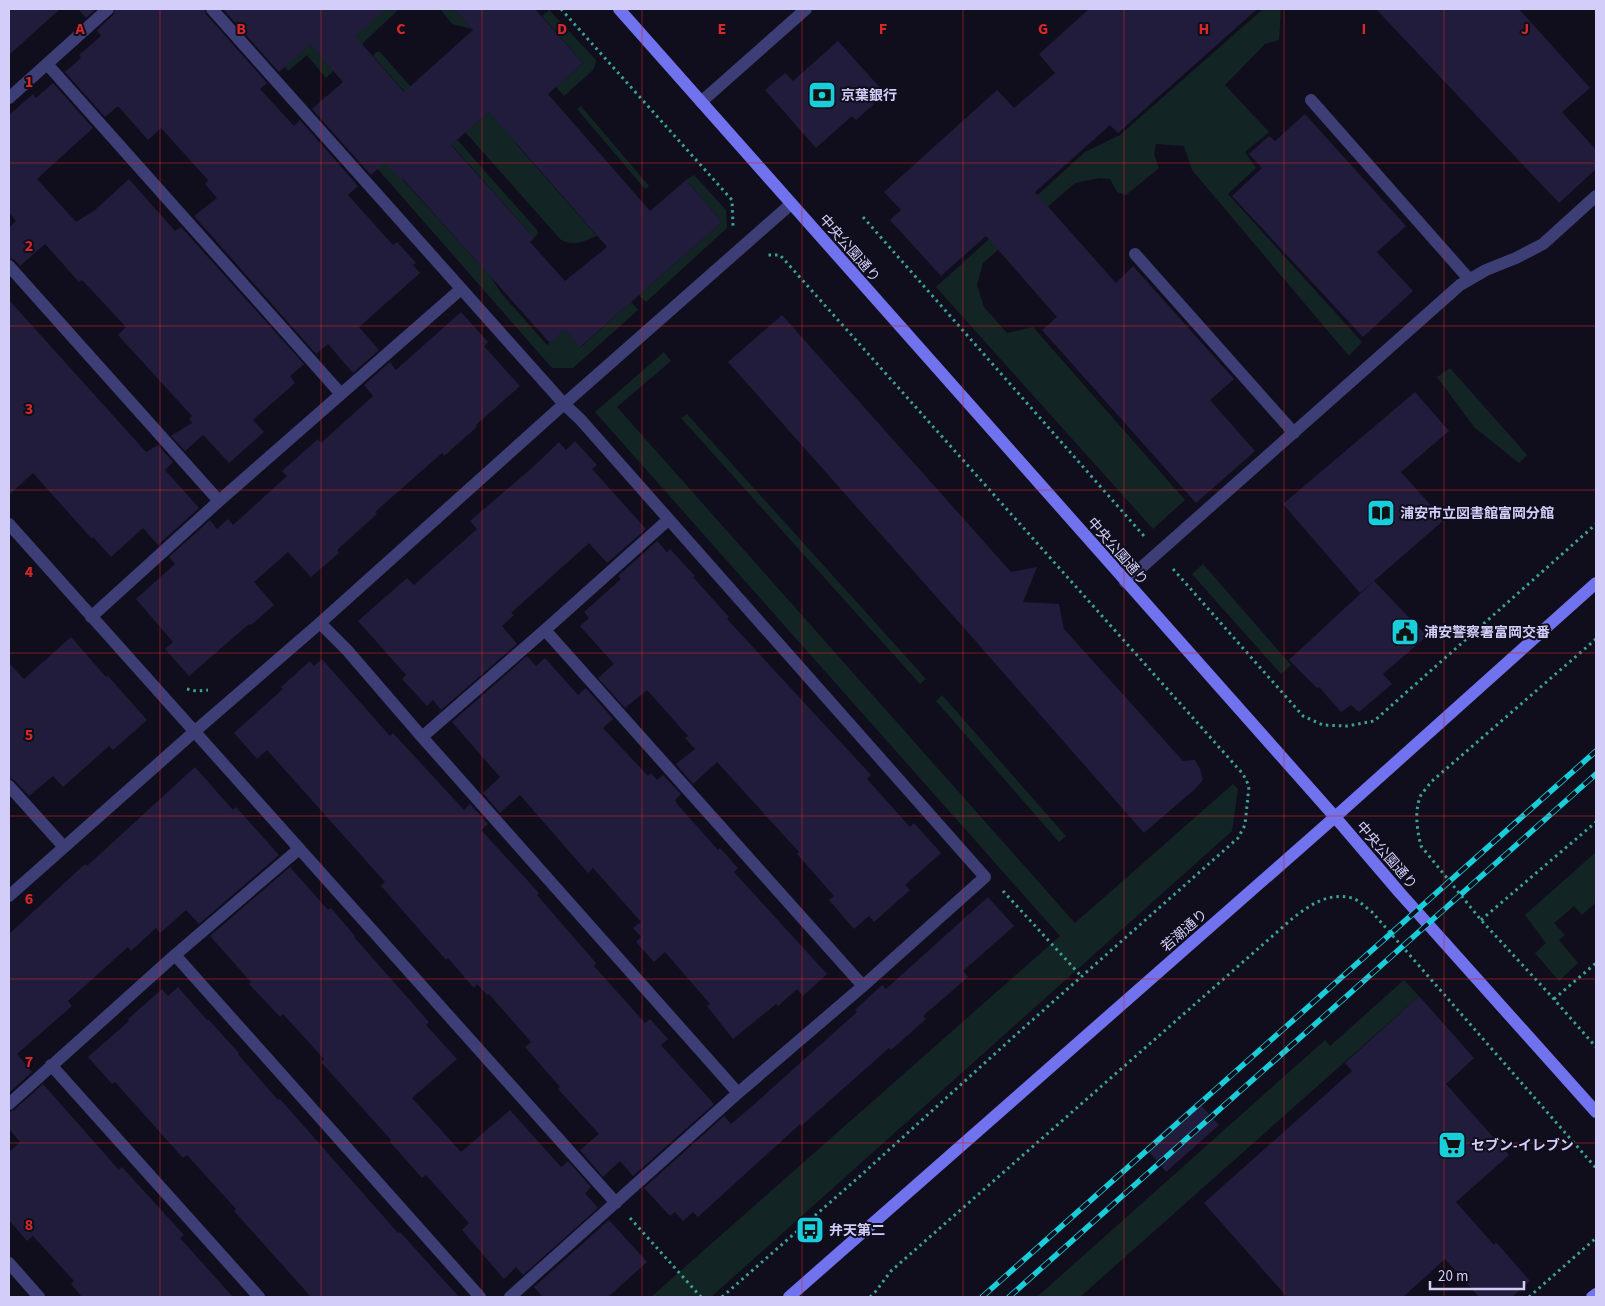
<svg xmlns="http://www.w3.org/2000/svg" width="1605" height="1306" font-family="'Source Sans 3','Noto Sans JP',sans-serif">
	<rect width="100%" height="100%" fill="#100e1c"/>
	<!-- green -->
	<path fill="#122524" d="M233,9H399L326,78L307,55L288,71Z
		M438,9H454L472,29L452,24L441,10Z
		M1263,9H1281L1279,40L1265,44L1225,85L1269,132L1245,152L1256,168L1228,194L1362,342L1349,356L1192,170L1184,146L1156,144L1154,154L1159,168L1126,195L1117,192L1110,179L1100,178L1075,183L983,263L977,285L984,307L1007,333L1033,327L1185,500L1153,529L936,287L1085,152L1120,135Z
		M549,10L596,60L594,69L564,96L556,87L583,63L542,16Z
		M376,52H380L537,230L538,234L534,238L373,56Z
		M426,72L473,126L491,110L508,129L517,145L597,236C583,241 576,247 561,240L418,79Z
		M327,96L491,277L501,293L547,345L565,330L581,347L631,302L638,310L573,368H552L319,102Z
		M581,106L649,186L645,189L577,109Z
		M694,175L726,210L727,228L646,302L639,295L722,222L686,180Z
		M664,352L671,361L617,407L1075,923L1233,784L1238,789L1232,831L711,1297H651L1060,936L595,412Z
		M1450,368L1527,455L1519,463L1474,427L1437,377Z
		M687,414L926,679L920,684L681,418Z
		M1203,564L1291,665L1281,674L1192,574Z
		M942,695L1066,836L1059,842L936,701Z
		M1596,852V902L1582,915L1574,906L1554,923L1565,935L1559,940L1578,963L1559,981L1535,953L1546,943L1525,915Z
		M1404,980L1419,996L1080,1297H1037L1325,1040L1330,1046Z"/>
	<!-- building -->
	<path fill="#211c3b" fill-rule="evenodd" d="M9,9H60L9,55Z
		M78,9H96L86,18Z
		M116,9H204L206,14L267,83L260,89L294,126L300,120L358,186L348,195L393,245L397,242L416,263L413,265L420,273L359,327L379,350L353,373L328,344L316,354L194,216L217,198L205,184L208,180L161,128L148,140L118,106L105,117L65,72L81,58L79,55L101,36L97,30L113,15Z
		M223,9H386L355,36L404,92L473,30L454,9H535L583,63L548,94L650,211L686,180L722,222L580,347L565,330L550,343L403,179L401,180L385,162L371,175L312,109L343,82L310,44L279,72ZM489,112L607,247L565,281L530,242L534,238L451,145Z
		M1089,9H1257L1118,133L1110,125L1035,192L1116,283L1133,266L1234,379L1210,400L1255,451L1196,503L1042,330L1057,317L986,236L941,276L890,220L901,210L884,192L997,90L1014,108L1055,73L1039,54Z
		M1376,9H1519L1590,88L1562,112L1596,150V169L1559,203Z
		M838,41L882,90L870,100L874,104L856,120L852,116L816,148L765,90L785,73L793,81Z
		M53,83L93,128L37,179L76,222L95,210L129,179L175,231L181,227L304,364L290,376L295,383L253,420L264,432L229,463L203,435L185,451L171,436L192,423L189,419L192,416L118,335L126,327L82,280L79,282L45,244L20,266L15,260L9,258V228L16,221L9,212V115L33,94L36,98Z
		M1305,114L1406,226L1377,252L1413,291L1363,337L1232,196L1262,168L1249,154L1269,136L1275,141Z
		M9,300L146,452L158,445L173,462L165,470L199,508L158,545L143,528L111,557L93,537L92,539L33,473L9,495Z
		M461,312L488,342L484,346L520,386L476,425L477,427L444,456L442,453L375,512L377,514L337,550L339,553L311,577L288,552L254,582L274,605L251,625L249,624L189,676L165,649L173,642L136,599L175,564L169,557L210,520L217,529L228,519L233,525L287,476L282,471L318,439L321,443L373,396L364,385L390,362L396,370Z
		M782,315L1011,572L1037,567L1023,602L1059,604L1064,629L1183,761L1195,760L1200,769L1203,780L1195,789L1144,833L972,637L728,362Z
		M1415,392L1449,431L1401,472L1444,520L1360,593L1283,504Z
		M575,441L597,465L592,469L646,529L607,563L589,543L511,613L514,615L502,626L517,644L441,710L433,700L427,706L402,679L406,675L358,621L407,578L414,585L477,529L470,521L533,467L559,442L566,450Z
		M657,541L667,552L670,549L695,576L693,577L729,617L727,619L871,775L867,779L910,827L914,823L941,853L905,885L910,890L874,922L869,916L854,929L829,900L834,896L797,854L799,852L717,762L693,784L676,764L695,749L685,738L688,736L647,690L625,708L598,678L614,664L580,626L589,618L584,612L621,579L618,576Z
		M1374,581L1427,636L1383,674L1392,684L1359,712L1351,705L1341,712L1319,687L1317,688L1289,660Z
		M71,637L106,677L108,676L147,720L113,750L109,746L63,787L53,776L29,796L15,781L9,778V663L24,679Z
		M527,656L536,666L545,658L578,695L586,688L613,719L603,728L648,776L651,773L657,780L663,775L681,794L675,800L678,805L718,850L720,848L738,868L734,872L827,974L803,996L797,989L778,1006L776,1004L733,1039L707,1006L710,1004L665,952L654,962L636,942L641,937L633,928L641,922L593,868L588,873L520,795L500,813L483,793L500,777L452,722Z
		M322,659L390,736L393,733L464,810L470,804L488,824L481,830L539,893L537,895L596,963L594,966L645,1023L650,1019L668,1039L661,1045L714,1104L633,1176L620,1161L603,1177L580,1150L599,1134L558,1089L560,1087L525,1047L531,1042L489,994L487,995L477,984L474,988L448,958L446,960L381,886L385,882L267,750L257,759L234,733L283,689L281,687L310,661L314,666Z
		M195,767L233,810L236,807L279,855L199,924L186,910L160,933L156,928L131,951L128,947L68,1001L72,1006L17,1054L32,1072L9,1093V934L85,864L87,866Z
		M290,867L328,910L331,908L355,936L354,937L429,1022L426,1025L457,1059L412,1098L461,1152L510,1110L561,1167L568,1161L591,1187L585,1193L598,1208L523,1275L516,1267L504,1279L462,1230L469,1223L426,1175L422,1178L390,1142L391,1140L321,1062L324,1059L283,1014L280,1017L249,984L251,982L210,936Z
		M988,897L1014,926L963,971L968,977L923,1016L926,1019L891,1050L889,1048L801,1126L800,1124L698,1217L693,1212L683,1221L675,1212L670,1216L644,1188L724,1116L731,1124L750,1108L857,1012L855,1010L882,985L886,989Z
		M178,987L207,1020L208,1019L239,1053L238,1054L278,1100L280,1099L398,1233L400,1232L459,1297H311L234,1211L236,1209L187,1155L183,1158L115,1082L112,1084L88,1057L129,1021L128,1019L162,989L168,996Z
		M1419,996L1474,1058L1446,1084L1509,1155L1456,1202L1494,1245L1496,1242L1530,1281L1512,1297H1479L1445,1259L1403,1297H1287L1204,1203L1352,1071L1345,1063Z
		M43,1084L119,1170L122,1167L184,1235L180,1238L233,1297H82L71,1284L74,1281L33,1236L27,1241L9,1220V1152L20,1142L9,1129V1112L14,1110Z
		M1197,1101L1219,1125L1166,1172L1145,1147Z
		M609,1220L647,1262L608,1297H543L534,1287Z"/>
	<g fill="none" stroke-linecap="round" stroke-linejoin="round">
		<!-- path -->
		<path stroke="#3aa297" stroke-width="3" stroke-dasharray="2.5 4" stroke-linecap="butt" d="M561,9L732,200L733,226
			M863,217L1144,536
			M1173,569L1303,716L1323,725L1347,726L1374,721L1596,524
			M1596,639L1431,782C1428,786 1424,791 1421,795C1414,810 1417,830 1421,846L1481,920L1552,997L1596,1047
			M187,689L196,691L208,690
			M1003,891L1082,977
			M1481,920L1596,822
			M1554,999L1596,963
			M630,1218L701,1297
			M722,1297L859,1177L1020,1031L1238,838L1245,825L1249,786L1243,774L780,255H767
			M870,1297L876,1291L891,1271L1293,918C1310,905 1328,892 1352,898C1359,900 1366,908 1372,912L1596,1168
			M1529,1297L1596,1238"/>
		<!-- lane -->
		<path stroke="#3e3e76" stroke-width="12" d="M1311,100L1469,279
			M1135,254L1294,433
			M1125,582L1460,285L1486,270L1516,258L1543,244L1596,196"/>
		<!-- street -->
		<path stroke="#3e3e76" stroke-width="12" d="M212,9L564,404L580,419L985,877L863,986L738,1093L510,1297
			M47,64L341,394
			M9,98L108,9
			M701,102L806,9
			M9,266L219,501
			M9,524L616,1203
			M91,617L219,501L461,289
			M320,623L347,650L422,737L738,1093
			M545,630L863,986
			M422,737L545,630L668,520
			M9,786L64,847
			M9,896L194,732L320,623L564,404L791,204
			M175,955L480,1297
			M51,1065L259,1297
			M9,1104L175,955L299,849
			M9,1263L39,1297"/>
		<!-- secondary -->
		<path stroke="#7072ee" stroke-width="12" d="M619,9L1335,817L1400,893L1596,1112
			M789,1297L1335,817L1596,583
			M1592,1297L1596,1294"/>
		<defs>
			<path id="rail" d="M982,1297L1596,751
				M1009,1297L1596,774"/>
		</defs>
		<!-- rail casing -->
		<use href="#rail" stroke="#19ceda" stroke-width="5.5"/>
		<!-- rail -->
		<use href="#rail" stroke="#100e1c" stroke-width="4" stroke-dasharray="11" stroke-linecap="butt"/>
	</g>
	<!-- grid -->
	<path fill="none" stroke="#d62828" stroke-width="1" stroke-opacity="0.55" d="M160,9V1297M321,9V1297M482,9V1297M642,9V1297M802,9V1297M963,9V1297M1124,9V1297M1284,9V1297M1444,9V1297M9,163H1596M9,326H1596M9,490H1596M9,653H1596M9,816H1596M9,979H1596M9,1143H1596"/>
	<!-- icons -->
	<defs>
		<symbol id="bank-square" viewBox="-11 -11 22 22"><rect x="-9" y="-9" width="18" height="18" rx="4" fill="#19ceda" stroke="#100e1c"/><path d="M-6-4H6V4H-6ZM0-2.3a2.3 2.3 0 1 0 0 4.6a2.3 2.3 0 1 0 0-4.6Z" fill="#111"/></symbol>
		<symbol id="library-square" viewBox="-11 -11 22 22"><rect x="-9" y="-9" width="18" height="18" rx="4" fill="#19ceda" stroke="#100e1c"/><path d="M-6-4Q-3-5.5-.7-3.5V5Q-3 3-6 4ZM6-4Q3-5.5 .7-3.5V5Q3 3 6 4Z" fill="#111"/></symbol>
		<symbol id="civic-square" viewBox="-11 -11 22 22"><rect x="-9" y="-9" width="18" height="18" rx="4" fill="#19ceda" stroke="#100e1c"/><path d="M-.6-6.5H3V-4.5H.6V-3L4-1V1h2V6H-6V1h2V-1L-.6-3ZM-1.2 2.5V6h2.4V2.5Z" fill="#111"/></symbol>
		<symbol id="supermarket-square" viewBox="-11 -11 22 22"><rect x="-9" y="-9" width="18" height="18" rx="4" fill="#19ceda" stroke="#100e1c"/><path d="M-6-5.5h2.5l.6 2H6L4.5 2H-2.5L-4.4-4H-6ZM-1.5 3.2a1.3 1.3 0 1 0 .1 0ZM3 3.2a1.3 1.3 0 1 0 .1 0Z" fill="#111"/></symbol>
		<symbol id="bus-square" viewBox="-11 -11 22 22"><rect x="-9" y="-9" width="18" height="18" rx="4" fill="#19ceda" stroke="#100e1c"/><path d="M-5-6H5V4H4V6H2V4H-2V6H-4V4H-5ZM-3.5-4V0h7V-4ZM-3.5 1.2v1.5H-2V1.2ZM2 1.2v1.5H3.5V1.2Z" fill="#111"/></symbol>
	</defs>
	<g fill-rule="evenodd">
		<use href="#bank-square" x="806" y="79" width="32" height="32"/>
		<use href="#library-square" x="1365" y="497" width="32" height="32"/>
		<use href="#civic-square" x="1389" y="616" width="32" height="32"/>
		<use href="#supermarket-square" x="1436" y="1129" width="32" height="32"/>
		<use href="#bus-square" x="794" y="1214" width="32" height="32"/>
	</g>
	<g text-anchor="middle" stroke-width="4" stroke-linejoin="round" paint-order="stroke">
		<!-- poi labels -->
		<g font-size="14" font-weight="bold" fill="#d2cef9" stroke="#100e1c" text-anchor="start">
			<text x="841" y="100">京葉銀行</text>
			<text x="1400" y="518">浦安市立図書館富岡分館</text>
			<text x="1424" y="637">浦安警察署富岡交番</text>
			<text x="1471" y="1150">セブン-イレブン</text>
			<text x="829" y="1235">弁天第二</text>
		</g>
		<!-- street labels -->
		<g font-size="14" fill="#d2cef9" stroke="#100e1c">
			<text transform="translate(850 248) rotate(49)" y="5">中央公園通り</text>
			<text transform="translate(1118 551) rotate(49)" y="5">中央公園通り</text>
			<text transform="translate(1387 855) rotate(49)" y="5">中央公園通り</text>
			<text transform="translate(1184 930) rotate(-41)" y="5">若潮通り</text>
		</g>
	</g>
	<g font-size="16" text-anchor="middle" font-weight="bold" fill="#d62828" stroke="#100e1c" stroke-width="4" stroke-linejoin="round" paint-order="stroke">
		<text x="80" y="34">A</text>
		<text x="241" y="34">B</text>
		<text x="401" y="34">C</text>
		<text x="562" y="34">D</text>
		<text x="722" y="34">E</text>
		<text x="883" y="34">F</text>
		<text x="1043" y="34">G</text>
		<text x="1204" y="34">H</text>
		<text x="1364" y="34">I</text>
		<text x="1525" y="34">J</text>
		<text x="29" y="87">1</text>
		<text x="29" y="251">2</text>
		<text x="29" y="414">3</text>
		<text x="29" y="577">4</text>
		<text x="29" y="740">5</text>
		<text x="29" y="904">6</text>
		<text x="29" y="1067">7</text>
		<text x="29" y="1230">8</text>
	</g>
	<!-- border -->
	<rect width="1605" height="1306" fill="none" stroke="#d2cef9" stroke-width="20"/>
	<!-- scale -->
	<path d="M1430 1281v8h94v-8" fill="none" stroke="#d2cef9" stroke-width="2.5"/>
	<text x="1438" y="1281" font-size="15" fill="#d2cef9" stroke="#100e1c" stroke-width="4" paint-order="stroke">20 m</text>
</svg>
